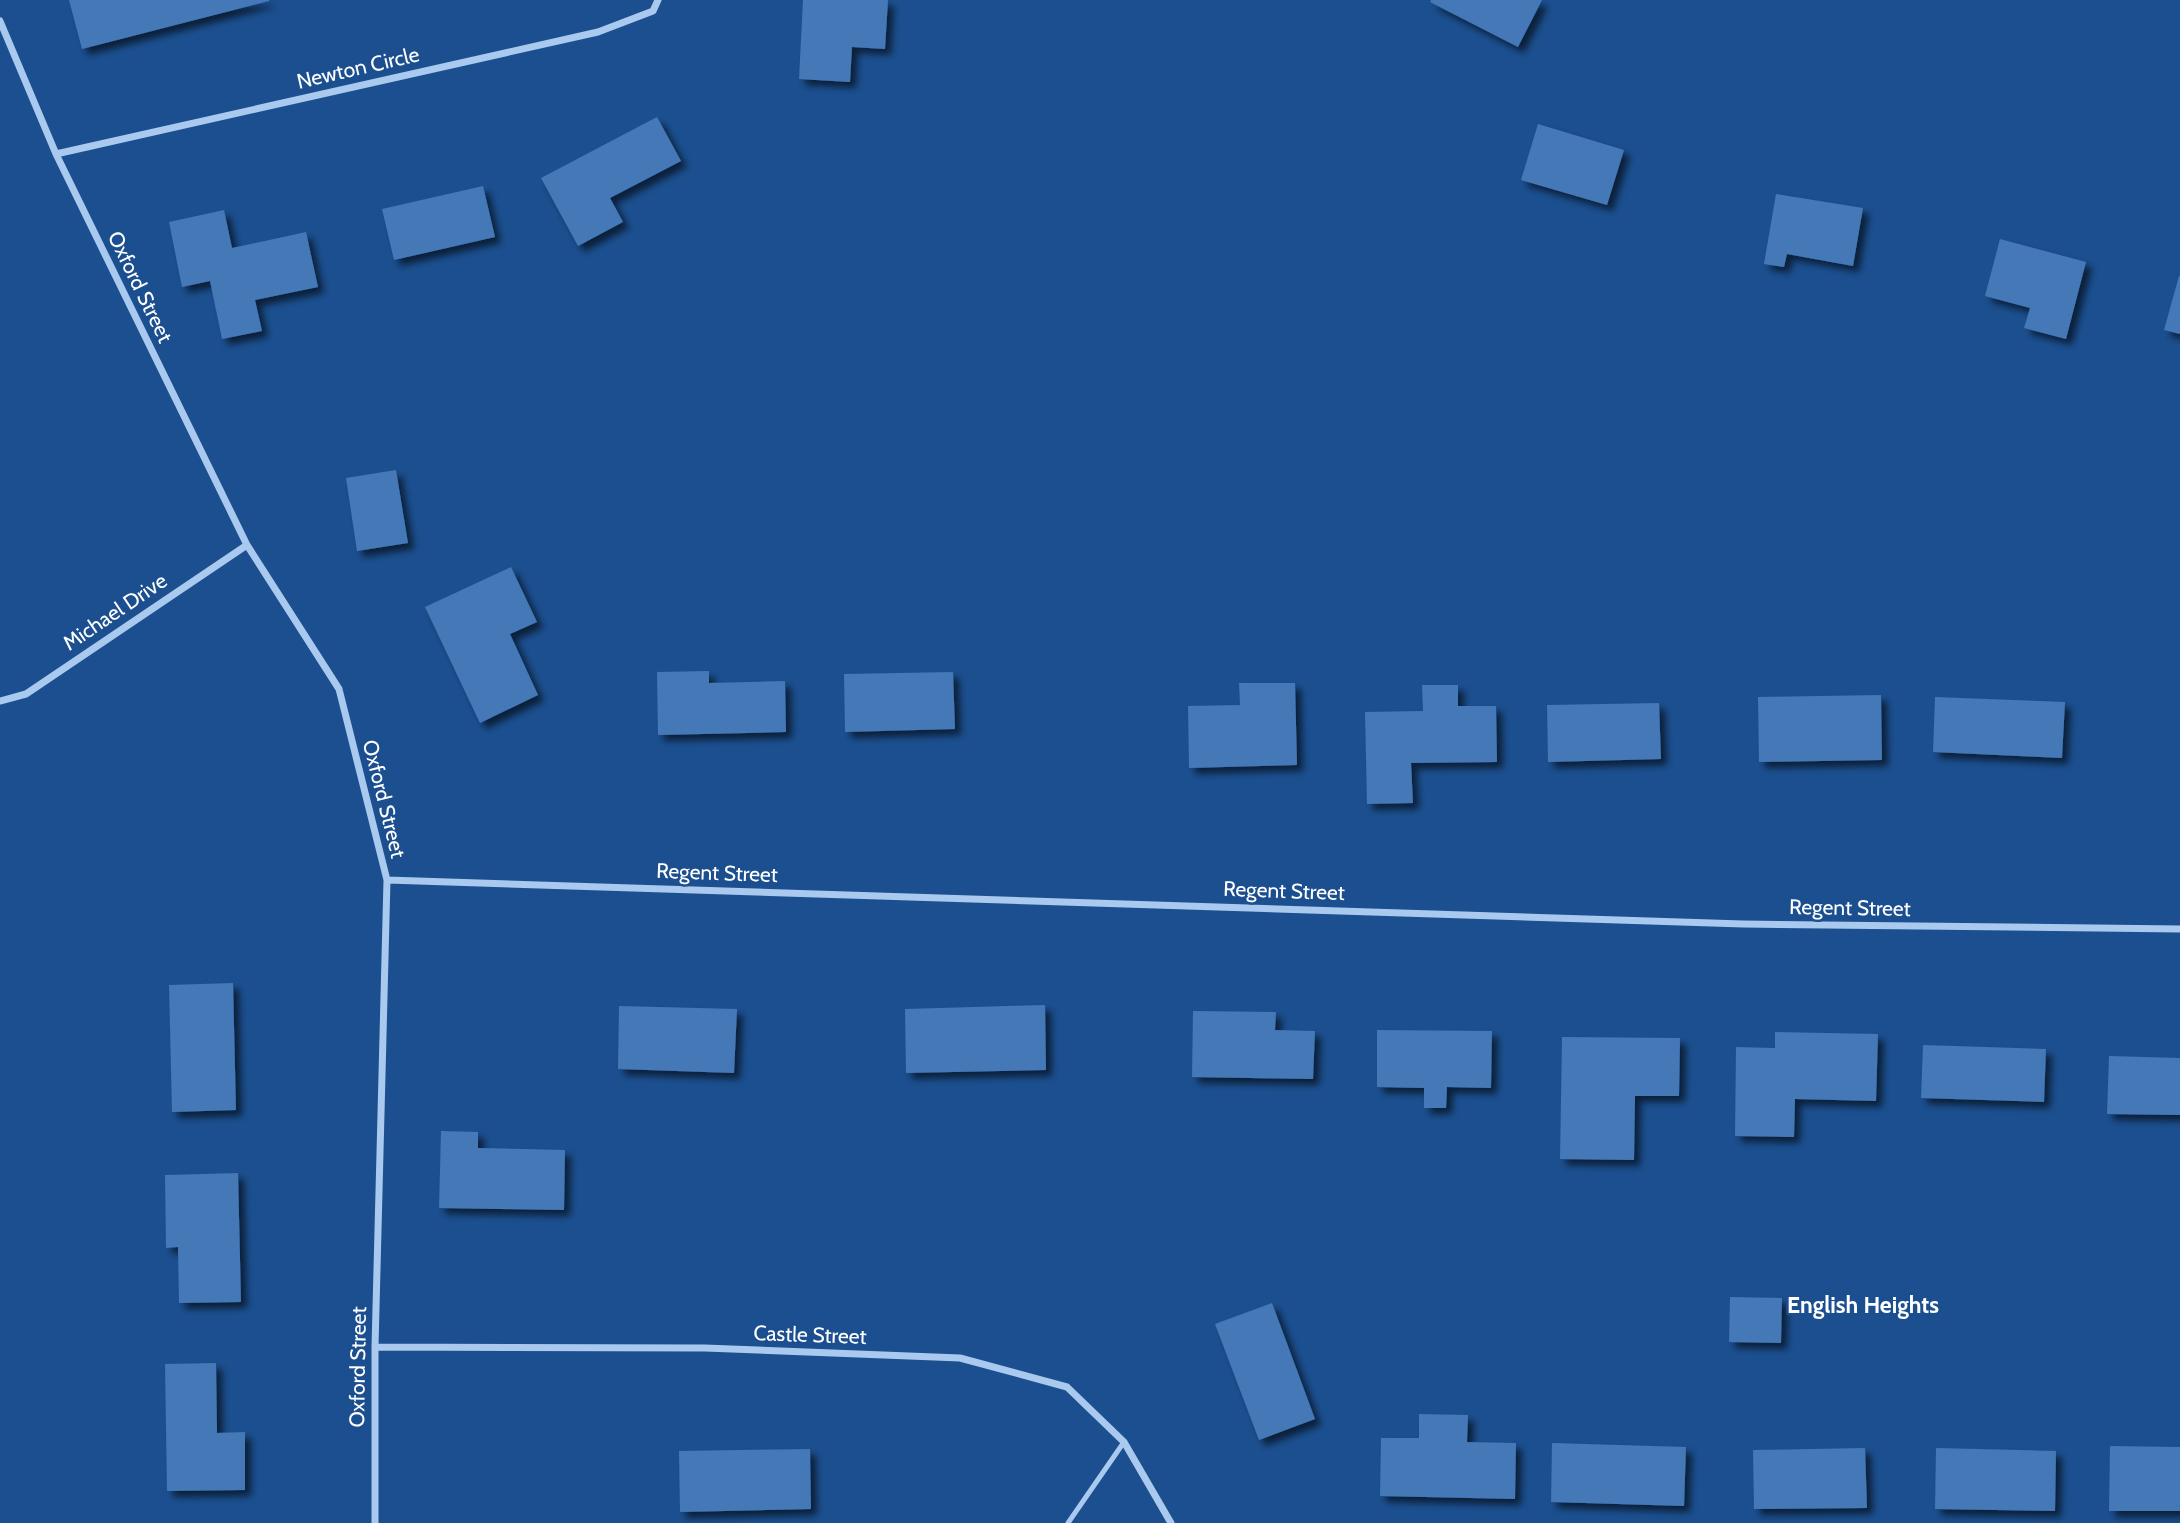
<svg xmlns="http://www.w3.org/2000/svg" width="2180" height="1523" font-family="Cabin,sans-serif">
	<defs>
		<filter id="shadow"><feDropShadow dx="6" dy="6" stdDeviation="3.5" flood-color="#0009"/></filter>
	</defs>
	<rect width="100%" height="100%" fill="#1b4f8f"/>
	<!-- building -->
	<path fill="#4478b7" filter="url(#shadow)" d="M69,0H269V1L82,49Z
		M803,0H888L885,49L852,47L850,82L799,79Z
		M1431,0H1542L1518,47L1430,2Z
		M657,117L681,161L610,198L623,222L578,246L541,178Z
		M1538,124L1624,150L1607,205L1521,180Z
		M483,186L495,237L394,260L382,209Z
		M1776,194L1863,208L1853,266L1787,254L1784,267L1764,264Z
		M224,210L232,248L306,232L318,287L255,300L262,331L222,339L210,281L182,287L169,222Z
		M2000,239L2086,262L2066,339L2024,328L2030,308L1985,296Z
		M2179,276H2180V334L2164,330Z
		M396,470L408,543L357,551L346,478Z
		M511,567L537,622L510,634L538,695L480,723L425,607Z
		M709,671V683L785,681L786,732L658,735L657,672Z
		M953,672L955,729L845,732L844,674Z
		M1239,683H1295L1297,765L1189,768L1188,706L1240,705Z
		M1422,685H1458V706H1496L1497,762L1411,763L1413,803L1367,804L1365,712L1423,711Z
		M1881,695L1882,760L1759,762L1758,697Z
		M1935,697L2065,702L2062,758L1933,752Z
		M1659,703L1661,759L1548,762L1547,705Z
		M233,983L236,1110L172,1112L169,985Z
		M1045,1005L1046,1070L906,1073L905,1009Z
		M619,1006L737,1009L734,1073L618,1069Z
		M1193,1011L1276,1012L1275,1030L1315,1031L1313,1079L1192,1077Z
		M1377,1030L1492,1031L1491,1088L1447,1087L1446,1108H1424V1088L1377,1087Z
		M1775,1032L1878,1034L1876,1101L1795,1099L1794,1137L1735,1136L1736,1047L1775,1048Z
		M1562,1037L1680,1038L1679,1096H1635L1634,1160L1560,1159Z
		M1923,1045L2046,1049L2044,1102L1921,1098Z
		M2109,1056L2180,1058V1115L2107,1114Z
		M441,1131L478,1132V1148L565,1150L564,1210L439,1208Z
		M238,1173L241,1302L179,1303L178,1247L166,1248L165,1175Z
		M1730,1297L1782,1298L1781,1343L1729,1342Z
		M1272,1303L1315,1419L1259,1440L1215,1324Z
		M216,1363L217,1433L245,1432V1490L167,1491L165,1364Z
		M1419,1414L1468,1415L1467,1442L1516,1443L1515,1499L1380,1496L1381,1438H1419Z
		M1552,1443L1686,1447L1684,1506L1551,1502Z
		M2110,1446L2180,1447V1511H2109Z
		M1865,1448L1867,1508L1754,1509L1753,1450Z
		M1936,1448L2056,1451L2055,1511L1935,1509Z
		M810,1449L811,1509L680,1512L679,1451Z"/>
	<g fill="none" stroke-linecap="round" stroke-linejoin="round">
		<!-- lane -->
		<path stroke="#a9c9ee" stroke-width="5" d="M1068,1523L1124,1442"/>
		<!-- street -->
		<path stroke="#a9c9ee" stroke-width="7" d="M0,21L56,154L247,545L339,689L387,880L375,1347V1523
			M56,154L598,32L653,11L658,0
			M0,701L26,694L247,545
			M387,880L1743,924L2180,929
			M375,1347L705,1348L960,1358L1067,1387L1124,1442L1171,1523"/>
	</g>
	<g text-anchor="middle" stroke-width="5" stroke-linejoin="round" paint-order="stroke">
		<!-- street labels -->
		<g font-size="21" fill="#fff" stroke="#1b4f8f">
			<text transform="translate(358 68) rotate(-13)" y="7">Newton Circle</text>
			<text transform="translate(140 287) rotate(64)" y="7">Oxford Street</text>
			<text transform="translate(115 612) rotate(-34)" y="7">Michael Drive</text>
			<text transform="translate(384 799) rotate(76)" y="7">Oxford Street</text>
			<text transform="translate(717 873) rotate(2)" y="7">Regent Street</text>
			<text transform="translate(1284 891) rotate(2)" y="7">Regent Street</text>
			<text transform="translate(1850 908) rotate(1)" y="7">Regent Street</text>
			<text transform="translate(810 1335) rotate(2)" y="7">Castle Street</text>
			<text transform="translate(358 1367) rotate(-89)" y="7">Oxford Street</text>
		</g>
		<!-- neighbourhood labels -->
		<g font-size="23" font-weight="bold" fill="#fff" stroke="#1b4f8f">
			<text x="1863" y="1313">English Heights</text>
		</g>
	</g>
</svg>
